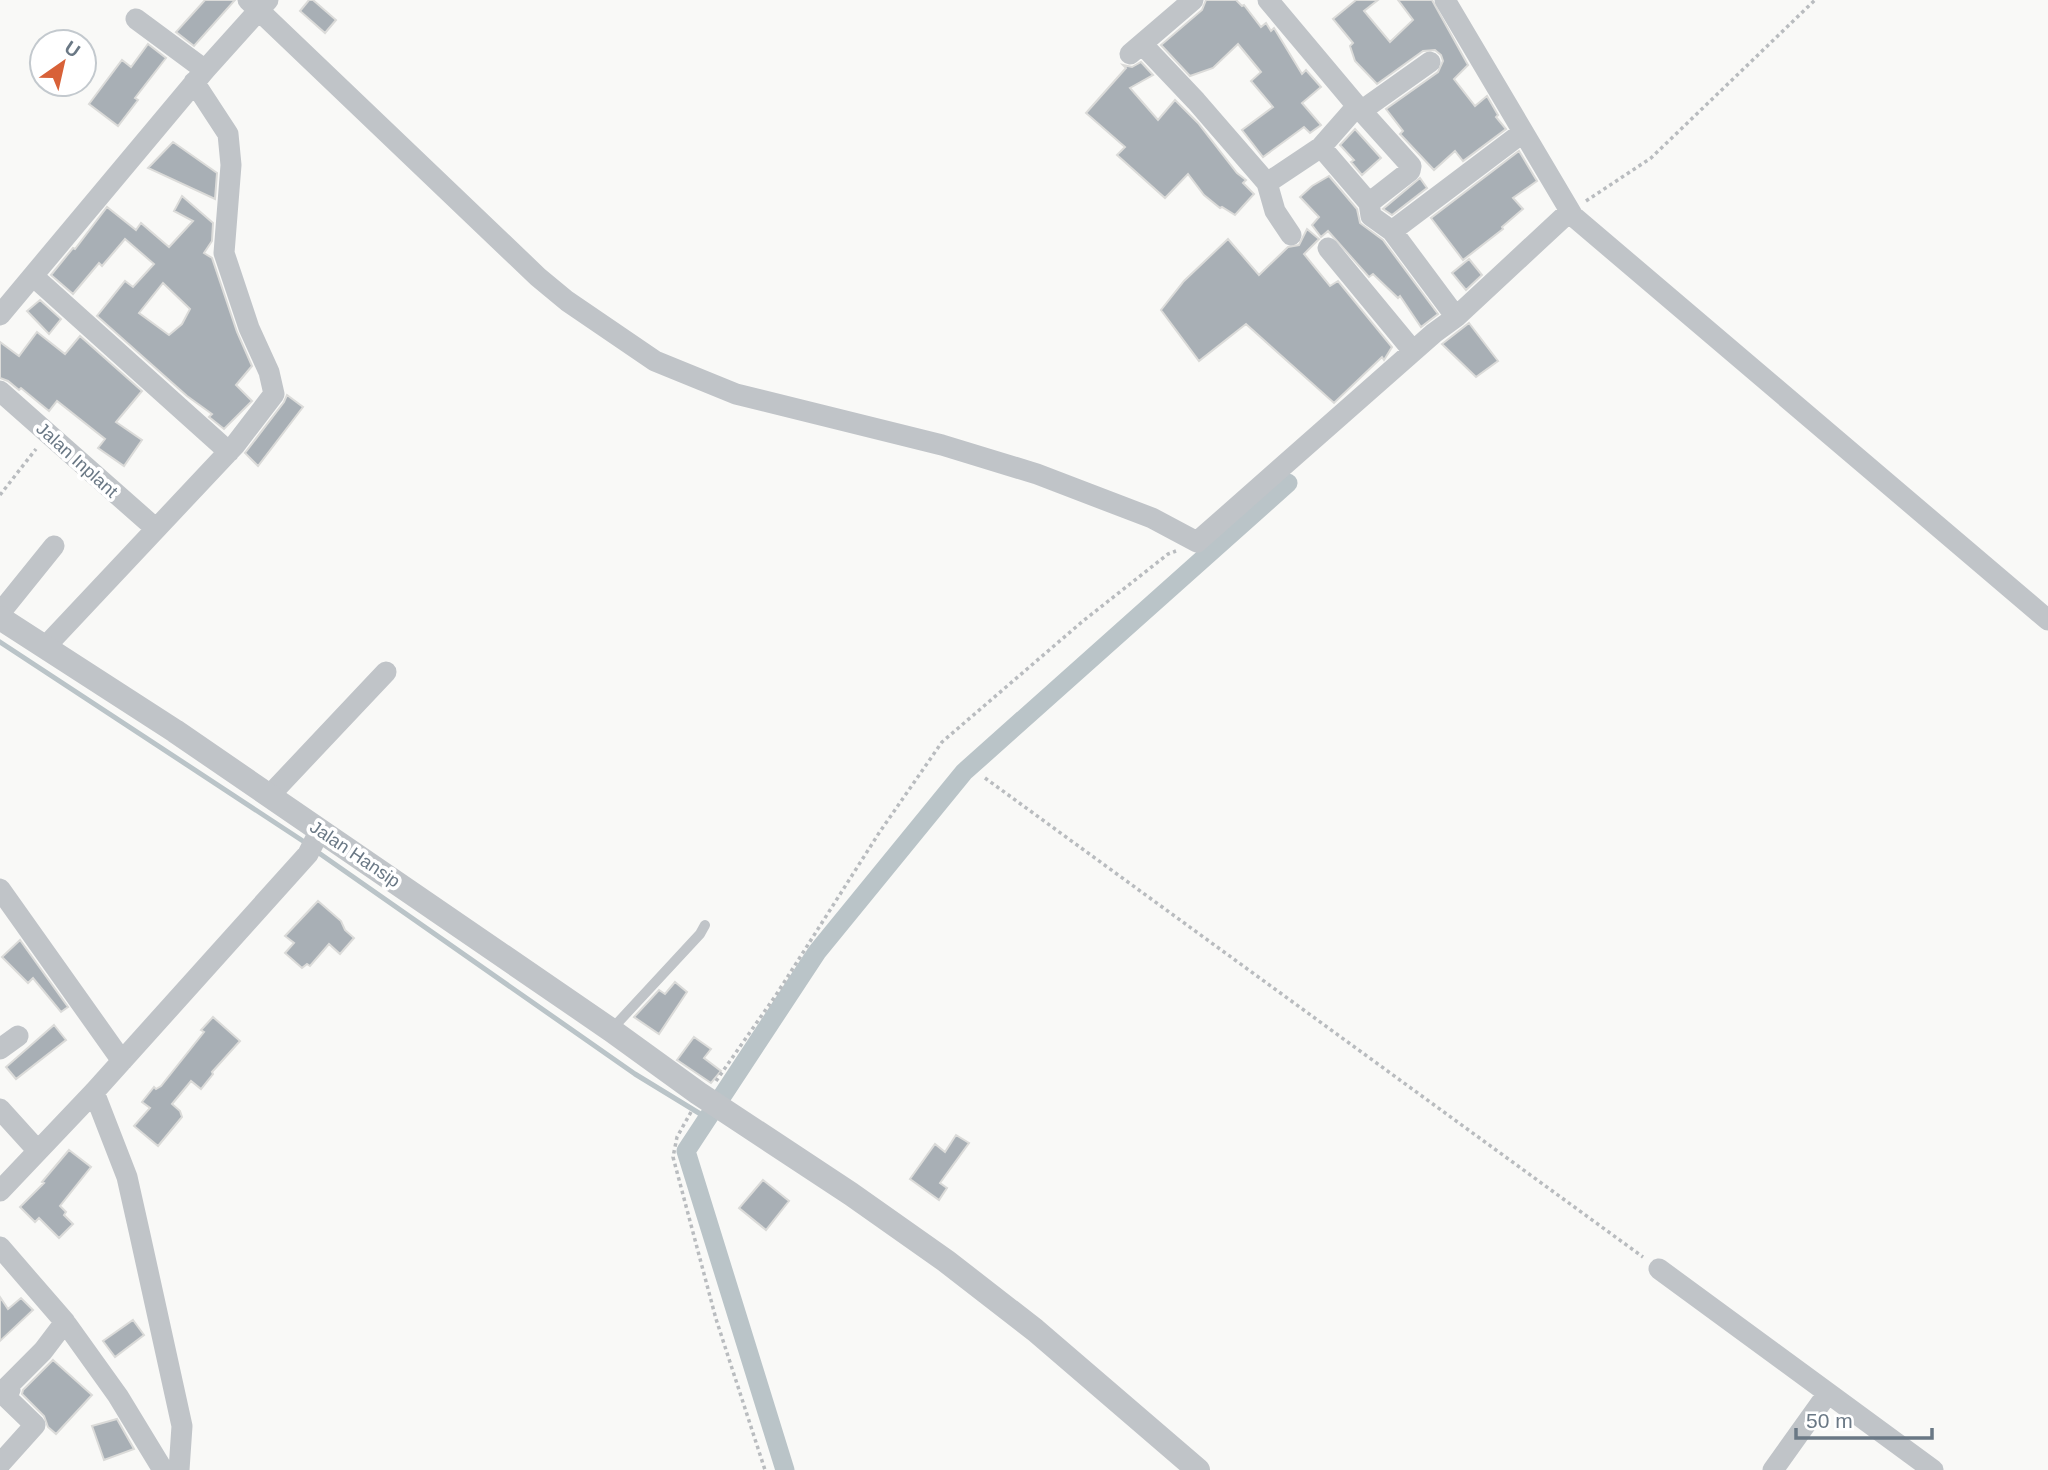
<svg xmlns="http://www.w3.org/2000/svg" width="2048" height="1470" font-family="Helvetica,sans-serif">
	<rect width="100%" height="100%" fill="#f9f9f7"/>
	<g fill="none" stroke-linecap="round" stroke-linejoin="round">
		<!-- stream -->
		<path stroke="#bac4c8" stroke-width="5" d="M0,642L309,845
			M316,851L635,1074L707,1118"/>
		<!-- canal -->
		<path stroke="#bac4c8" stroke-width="19" d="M785,1470L686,1151L817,952L964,772L1288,483"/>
	</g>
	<!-- building -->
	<path fill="#a8afb5" stroke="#dbdbd9" stroke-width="2" fill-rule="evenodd" d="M205,0H235L194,46L176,32Z
		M309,0H313L336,20L325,33L300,11Z
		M1206,0H1236L1242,6L1244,5L1261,27L1266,23L1271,31L1274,28L1302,74L1306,70L1321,87L1302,103L1321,125L1310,133L1304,127L1263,157L1242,130L1273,107L1251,81L1261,72L1238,44L1213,68L1190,76L1161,45L1202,10Z
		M1356,0H1378L1364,11L1390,42L1413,20L1398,0H1432L1468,65L1454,79L1475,106L1487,96L1498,115L1496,117L1506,129L1463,161L1455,151L1434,170L1400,134L1403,131L1386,109L1438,72L1443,61L1441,55L1435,50L1423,51L1377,84L1355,61L1350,46L1353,43L1333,19Z
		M148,44L166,58L135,98L138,100L118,126L89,104L122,60L131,67Z
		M1141,62L1153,75L1130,88L1158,120L1175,100L1198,123L1237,173L1246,180L1243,183L1254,194L1235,215L1222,207L1220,208L1204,195L1188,174L1165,198L1117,155L1125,147L1086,113L1126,68L1123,65L1132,67Z
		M1355,129L1381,158L1362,175L1351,162L1354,160L1340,145Z
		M173,142L217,173L215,199L148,168Z
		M1519,151L1537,181L1513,198L1523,209L1502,227L1503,229L1463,260L1431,218Z
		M1329,176L1357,209L1360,223L1383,240L1438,314L1421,327L1400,296L1398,298L1373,274L1369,277L1328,231L1321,237L1312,225L1319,217L1300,197L1312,186Z
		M1420,178L1427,188L1392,215L1383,209Z
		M182,196L213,223L212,241L204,253L212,258L237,332L252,366L236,385L252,401L224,429L209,417L212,414L187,396L97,316L125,281L133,287L154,264L125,239L102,266L99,263L73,294L51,275L73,248L75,249L107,207L136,230L141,223L169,247L193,221L174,211ZM163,283L190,309L182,324L169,335L139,313Z
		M1307,229L1319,239L1304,254L1330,286L1338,281L1392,347L1384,360L1382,357L1334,403L1246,324L1199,361L1161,310L1184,281L1228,239L1259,275L1288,247L1299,245Z
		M1469,259L1482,275L1466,290L1452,273Z
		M40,300L61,319L49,334L27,311Z
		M1469,323L1498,361L1476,377L1442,344Z
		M37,332L65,354L80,336L142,391L116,422L142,440L124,466L98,448L105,439L57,401L49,411L21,388L19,390L8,381L0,378V342L19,356Z
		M287,395L303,407L258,466L245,453L284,402Z
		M318,901L341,921L345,930L354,938L340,954L329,944L310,966L307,964L302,968L285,953L294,943L285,936Z
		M20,940L68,1007L61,1012L33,978L28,983L2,957Z
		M675,982L687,992L659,1034L634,1017L659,990L665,994Z
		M213,1017L240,1041L212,1072L213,1074L201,1089L191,1081L172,1104L180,1111L182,1117L158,1146L134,1126L150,1108L142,1102L154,1087L156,1089L161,1086L204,1032L201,1030Z
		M54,1025L66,1040L16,1079L6,1067Z
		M694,1037L711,1049L704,1058L721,1071L711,1083L677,1060Z
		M956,1135L969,1143L940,1183L947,1188L939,1200L910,1179L935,1144L945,1152Z
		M69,1150L91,1167L60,1206L66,1212L64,1215L73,1224L59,1238L39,1218L35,1222L20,1207L44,1183L42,1182Z
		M763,1180L789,1201L766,1230L739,1208Z
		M0,1297L8,1309L21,1298L33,1310L0,1341Z
		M133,1320L144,1335L115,1357L103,1341Z
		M53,1360L92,1395L56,1434L48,1427L44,1416L22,1394L23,1390Z
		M117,1419L134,1449L104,1460L92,1426Z"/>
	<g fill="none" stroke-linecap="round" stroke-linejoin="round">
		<!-- path -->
		<path stroke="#b9bcbf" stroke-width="3.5" stroke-dasharray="3.5 3.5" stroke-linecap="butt" d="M1586,201L1651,158L1815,0
			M0,495L36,449
			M985,778L1643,1257
			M716,1081L776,995L879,833L942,742L1083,621L1168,554L1176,551
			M691,1112L677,1137L673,1157L716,1319L765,1470"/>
		<!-- service -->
		<path stroke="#c0c4c8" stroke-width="10" d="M611,1030L700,934L705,925"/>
		<!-- minor -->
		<path stroke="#c0c4c8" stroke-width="21" d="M248,0L538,277L567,301L655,361L736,394L942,445L1037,474L1152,518L1197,542L1434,333L1456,317L1392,231L1371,216L1369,203L1321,147L1357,106L1268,0
			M1445,0L1573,216L2048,620
			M136,19L205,70
			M1142,44L1196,101L1267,183
			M1130,54L1193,0
			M1357,106L1411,166L1410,171L1369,203
			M1361,111L1430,62
			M1392,231L1522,133
			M1291,235L1275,211L1267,183L1321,147
			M1328,248L1413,351
			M33,276L229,452
			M0,315L205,70L268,0
			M1456,317L1569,212
			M0,391L155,528
			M0,613L54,546
			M46,646L235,445L274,394L269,372L249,328L224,253L231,165L228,134L194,82
			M269,796L386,672
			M0,889L122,1061
			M0,1049L18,1036
			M94,1092L127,1177L140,1235L182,1426L179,1470
			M0,1109L38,1151
			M0,1191L94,1092L308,854L320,830
			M0,1247L65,1322L118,1396L163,1470
			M1659,1269L1933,1470
			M0,1464L35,1425L6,1397L4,1394L10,1390L6,1388L43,1351L65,1322
			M1773,1470L1828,1393"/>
		<!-- tertiary -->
		<path stroke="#c0c4c8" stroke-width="24" d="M0,618L175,731L611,1030L698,1093L851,1194L946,1261L1035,1330L1198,1470"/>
	</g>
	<g text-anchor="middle" stroke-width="7" stroke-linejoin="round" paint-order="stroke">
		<!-- street labels -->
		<g font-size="18" fill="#6a7885" stroke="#fff">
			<text transform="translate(77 460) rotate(42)" y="6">Jalan Inplant</text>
			<text transform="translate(355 854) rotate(34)" y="6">Jalan Hansip</text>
		</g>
	</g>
	<!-- north arrow -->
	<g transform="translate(63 63) rotate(34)"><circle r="33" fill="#ffffff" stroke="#c3c9ce" stroke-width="2"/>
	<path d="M0-5L12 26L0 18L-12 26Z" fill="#d86138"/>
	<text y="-10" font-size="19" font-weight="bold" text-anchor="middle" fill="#6a7885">U</text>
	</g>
	<!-- scale -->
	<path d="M1796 1428v10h136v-10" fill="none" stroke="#6a7885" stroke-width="3.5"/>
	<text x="1806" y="1428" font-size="21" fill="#6a7885" stroke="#ffffff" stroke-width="5" paint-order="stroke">50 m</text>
</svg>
